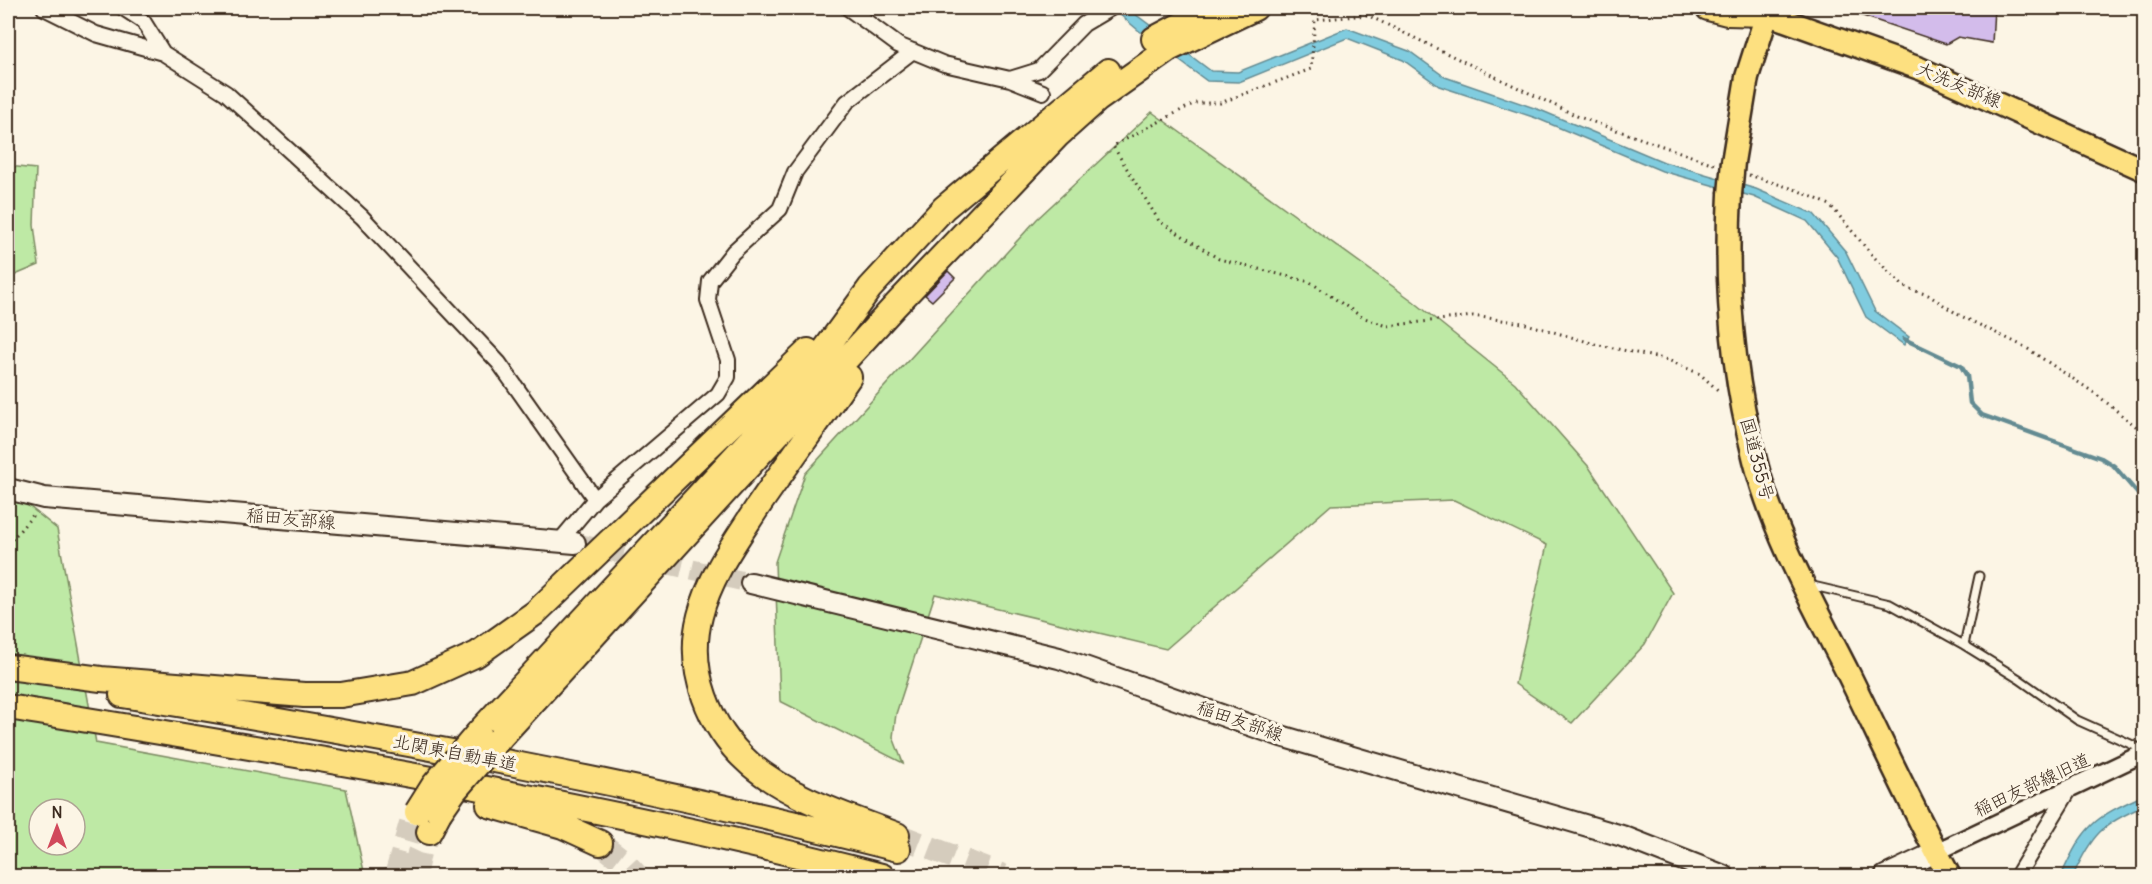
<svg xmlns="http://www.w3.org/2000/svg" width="2152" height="884" font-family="Delius,'Klee One',sans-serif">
	<rect width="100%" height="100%" fill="#fcf5e5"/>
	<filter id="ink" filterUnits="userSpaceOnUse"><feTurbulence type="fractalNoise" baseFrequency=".0167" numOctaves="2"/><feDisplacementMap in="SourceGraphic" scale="12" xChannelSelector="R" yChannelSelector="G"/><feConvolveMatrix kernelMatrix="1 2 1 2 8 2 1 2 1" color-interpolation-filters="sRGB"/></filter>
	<g filter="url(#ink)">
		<!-- green -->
		<path fill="#bee9a5" stroke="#7c8a62" stroke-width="1.5" fill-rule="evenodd" d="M1152,112L1413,301L1515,383L1589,467L1673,593L1645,644L1572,723L1515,684L1547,545L1454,500L1331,505L1166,649L935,594L896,714L893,737L903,763L780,701L775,562L805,474L1037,219Z
			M8,166L36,169L34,225L39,265L8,278Z
			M8,489L57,529L96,743L346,789L365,876H8ZM39,809H75V845H39Z"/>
		<!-- water -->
		<path fill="#80ccdf" stroke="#648b92" stroke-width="1.5" d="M1112,8H1127L1211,71L1238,72L1347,28L1409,51L1445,77L1540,110L1664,162L1756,189L1814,214L1846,252L1875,311L1909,337L1904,345L1866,317L1837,257L1807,221L1754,197L1662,171L1536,118L1439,86L1403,60L1347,38L1239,82L1207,81L1138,30Z
			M2144,795V806C2102,824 2092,834 2073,876H2061C2084,825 2093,818 2144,795Z"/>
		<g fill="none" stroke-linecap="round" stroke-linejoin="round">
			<!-- stream -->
			<path stroke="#648b92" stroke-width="4.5" d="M1904,339L1961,366L1967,376L1970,403L1982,415L2101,458L2114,466L2144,501"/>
		</g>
		<!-- building -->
		<path fill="#d3bceb" stroke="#3b2a1e" stroke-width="1.5" d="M1846,8H1994L1992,43L1958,37L1946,44L1845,10Z
			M948,271L955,278L932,301L925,295Z"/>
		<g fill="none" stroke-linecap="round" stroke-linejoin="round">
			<!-- secondary-tunnel -->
			<path stroke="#d5ccbd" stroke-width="20" stroke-dasharray="20 10" stroke-linecap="butt" d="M575,543L751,583"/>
			<!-- motorway-tunnel -->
			<path stroke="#d5ccbd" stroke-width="24" stroke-dasharray="24 12" stroke-linecap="butt" d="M897,835L1003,876
				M600,843L622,860L637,876
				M396,876L411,823
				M414,876L419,853L429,832"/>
			<defs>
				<path id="service" d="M1979,576L1964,645L2019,679L2077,720L2144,750
					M1809,585L1890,604L1964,645"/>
				<path id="minor" d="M44,8L96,34L163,53L226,93L362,217L499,363L595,499
					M123,8L143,21L163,53
					M848,8L898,45L944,64L1010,79L1043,92
					M1010,79L1039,70L1084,24L1111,8
					M559,542L595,499L718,394L728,377V360L708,300L710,281L733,252L780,209L795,172L847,102L913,51
					M2017,876L2071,787"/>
				<path id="tertiary" d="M1936,852L2144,753"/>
				<path id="secondary" d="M8,489L44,498L575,543
					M751,583L1059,658L1281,736L1622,836L1724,876
					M1885,876L1936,852"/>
				<path id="primary" d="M1767,14L1921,69L2144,170"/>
				<path id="trunk" d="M1733,162L1747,77L1769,8
					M1730,194C1725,284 1732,373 1755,460C1774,535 1813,604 1848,673C1881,740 1913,810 1949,876"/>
				<path id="motorway" d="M1708,8L1727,13L1767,14
					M1154,39L1213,8
					M849,377C819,421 787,464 757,508C735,542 710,576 700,616C686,670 709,728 750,764C791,799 848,816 897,835
					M8,667L101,679L304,695H341L413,683L477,654L535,613L808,351
					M122,695C383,737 642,784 898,849
					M8,707C301,755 594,802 882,876
					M478,733L791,396L870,288L944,208L1108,71
					M500,738L894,307L1058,135L1097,100L1169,49L1255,8
					M489,805L563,826L600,843
					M429,832L439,813"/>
			</defs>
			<!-- service casing -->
			<use href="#service" stroke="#3b2a1e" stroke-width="11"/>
			<!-- minor casing -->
			<use href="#minor" stroke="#3b2a1e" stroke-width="18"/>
			<!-- tertiary casing -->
			<use href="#tertiary" stroke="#3b2a1e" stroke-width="21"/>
			<!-- secondary casing -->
			<use href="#secondary" stroke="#3b2a1e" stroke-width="24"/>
			<!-- primary casing -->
			<use href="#primary" stroke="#3b2a1e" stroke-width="26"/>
			<!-- trunk casing -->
			<use href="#trunk" stroke="#3b2a1e" stroke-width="27"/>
			<!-- motorway casing -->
			<use href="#motorway" stroke="#3b2a1e" stroke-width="28"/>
			<!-- path -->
			<path stroke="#3b2a1e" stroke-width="3" stroke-dasharray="1.5 4.5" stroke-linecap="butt" d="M1714,164L1579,117L1367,15L1315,20L1311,69L1220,103H1195L1113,146L1159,221L1219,259L1310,282L1362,317L1387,326L1473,316L1523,323L1595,344L1668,360L1700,374L1720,392
				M1749,175L1797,190L1830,205L1873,256L1904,287L1928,295L1959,315L2025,347L2096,394L2144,433
				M8,544L34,514"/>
			<!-- service -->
			<use href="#service" stroke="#fcf5e5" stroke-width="7"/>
			<!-- minor -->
			<use href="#minor" stroke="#fcf5e5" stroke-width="14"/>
			<!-- tertiary -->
			<use href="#tertiary" stroke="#fcf5e5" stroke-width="16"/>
			<!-- secondary -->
			<use href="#secondary" stroke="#fcf5e5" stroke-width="20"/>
			<!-- primary -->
			<use href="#primary" stroke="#fde080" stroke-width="21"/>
			<!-- trunk -->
			<use href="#trunk" stroke="#fde080" stroke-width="22"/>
			<!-- motorway -->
			<use href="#motorway" stroke="#fde080" stroke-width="24"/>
			<defs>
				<path id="trunk-bridge" d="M1730,194L1733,162"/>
				<path id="motorway-bridge" d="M417,812L434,785L478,733
					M439,813L455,790L500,738"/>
			</defs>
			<!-- trunk-bridge casing -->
			<use href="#trunk-bridge" stroke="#3b2a1e" stroke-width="27" stroke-linecap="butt"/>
			<!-- motorway-bridge casing -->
			<use href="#motorway-bridge" stroke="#3b2a1e" stroke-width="28" stroke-linecap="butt"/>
			<!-- trunk-bridge -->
			<use href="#trunk-bridge" stroke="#fde080" stroke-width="22"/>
			<!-- motorway-bridge -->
			<use href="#motorway-bridge" stroke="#fde080" stroke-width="24"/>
		</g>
	</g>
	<g text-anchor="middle" stroke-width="6" stroke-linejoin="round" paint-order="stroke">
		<!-- street labels -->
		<g font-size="18" fill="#3b2a1e" stroke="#fcf5e5">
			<text transform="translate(1959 85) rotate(23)" y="6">大洗友部線</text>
			<text transform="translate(1757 459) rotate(75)" y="6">国道355号</text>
			<text transform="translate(291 519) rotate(5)" y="6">稲田友部線</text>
			<text transform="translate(1240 721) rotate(19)" y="6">稲田友部線</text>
			<text transform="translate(455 753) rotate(11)" y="6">北関東自動車道</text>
			<text transform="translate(2032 785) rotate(-25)" y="6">稲田友部線旧道</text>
		</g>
	</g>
	<!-- margin -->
	<rect width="2152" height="884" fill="none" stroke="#fcf5e5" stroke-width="30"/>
	<rect x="15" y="15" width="2122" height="854" fill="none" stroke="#3b2a1e" stroke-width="2" filter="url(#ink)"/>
	<!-- north arrow -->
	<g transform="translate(57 827)"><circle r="28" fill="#fcf5e5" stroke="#afa495" stroke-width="1.5"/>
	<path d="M0-4.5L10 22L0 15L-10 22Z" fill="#d1495b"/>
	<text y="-9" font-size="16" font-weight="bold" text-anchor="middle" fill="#3b2a1e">N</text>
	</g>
</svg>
